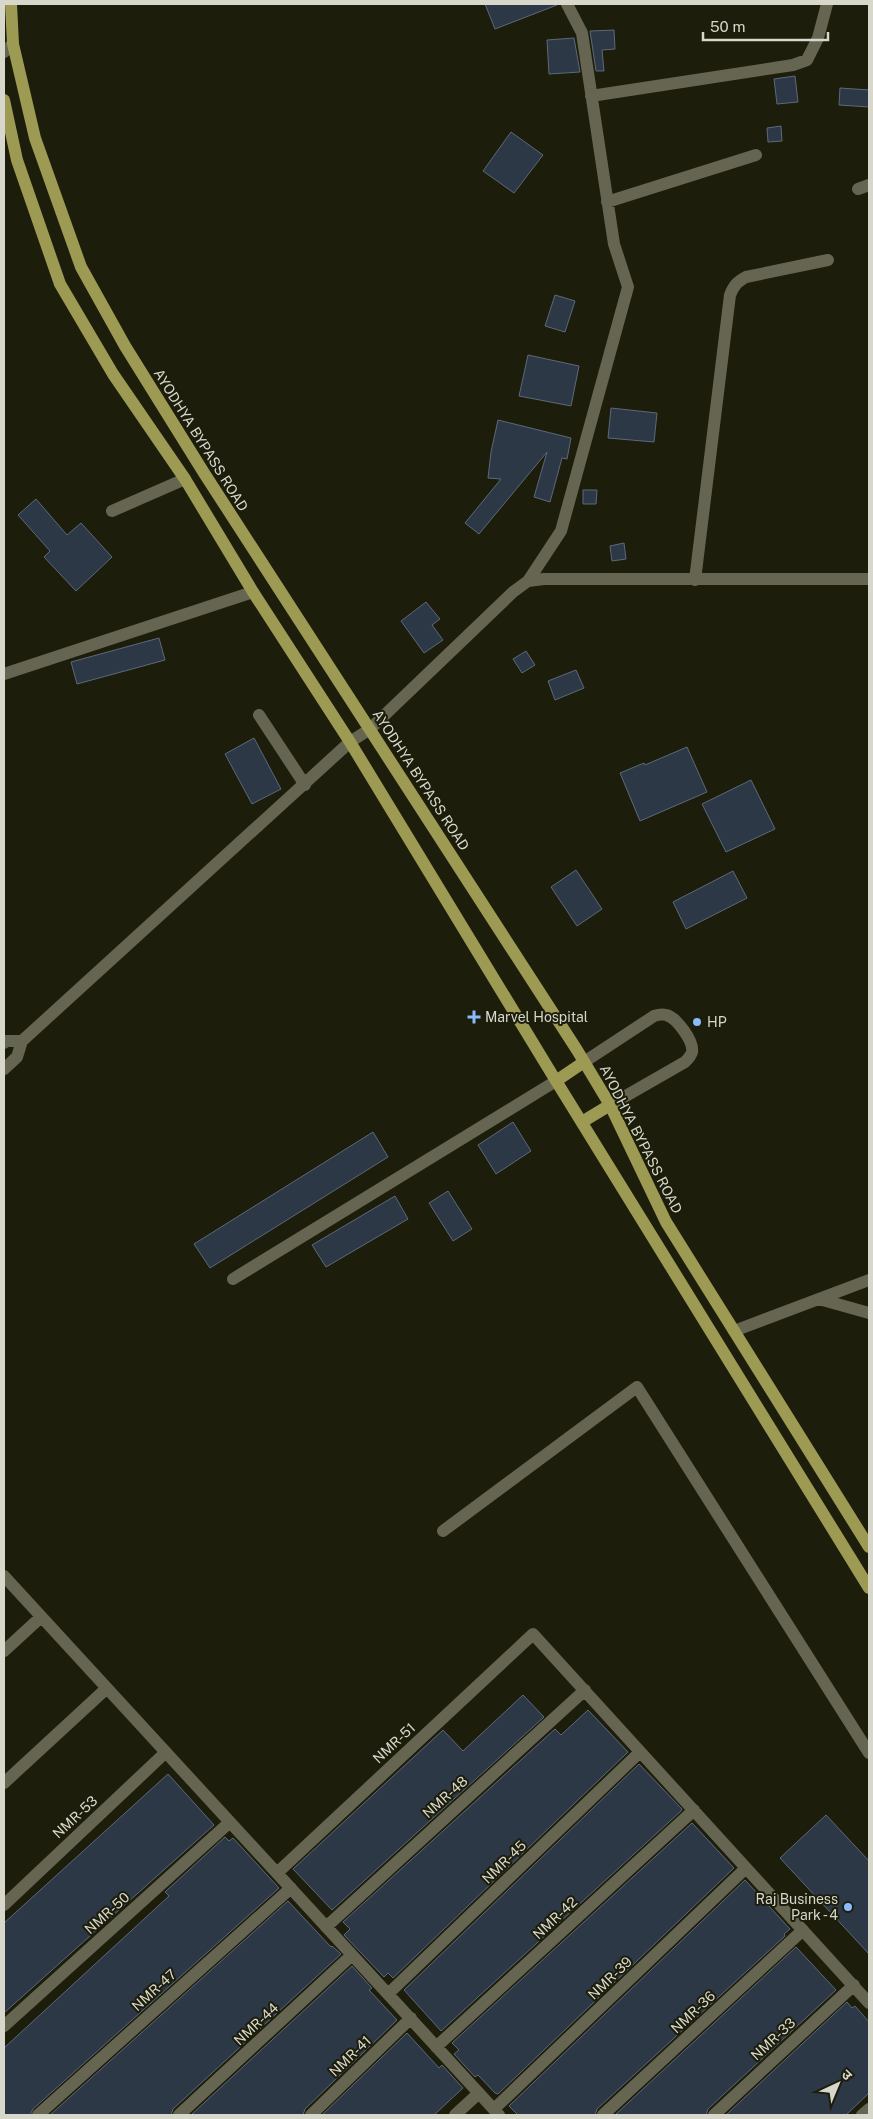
<svg xmlns="http://www.w3.org/2000/svg" width="873" height="2119" font-family="'Public Sans','Noto Sans Devanagari',sans-serif">
	<rect width="100%" height="100%" fill="#1d1d0b"/>
	<!-- building -->
	<path fill="#2d3847" stroke="#5d697a" d="M485,4H556L557,5L495,29Z
		M614,30L615,49L602,50L604,71H596L590,31Z
		M574,38L580,72L549,74L547,40Z
		M795,76L798,102L777,104L774,79Z
		M840,88L869,90V107L839,105Z
		M781,126L782,141L768,142L767,128Z
		M511,132L543,155L514,193L483,171Z
		M555,295L575,301L565,332L545,326Z
		M528,355L579,366L571,406L519,396Z
		M611,408L657,413L654,442L608,438Z
		M498,420L571,438L567,459L562,458L550,502L534,497L547,452L479,534L465,523L501,479L488,478L491,452Z
		M583,490H597L596,504H583Z
		M36,499L67,535L81,523L112,557L76,591L44,557L50,551L18,515Z
		M624,543L626,559L612,561L610,546Z
		M426,602L440,619L432,625L443,640L424,653L401,621Z
		M159,638L165,660L77,684L71,662Z
		M526,651L535,665L522,673L513,659Z
		M576,670L584,688L555,700L548,681Z
		M254,738L281,789L252,804L225,754Z
		M687,747L707,792L640,821L620,773L644,763L645,765Z
		M751,780L775,829L726,852L702,804Z
		M576,870L602,909L577,926L551,887Z
		M733,871L747,898L686,929L673,902Z
		M513,1122L531,1151L496,1174L478,1145Z
		M373,1132L388,1157L210,1268L194,1244Z
		M448,1191L472,1229L453,1241L429,1203Z
		M395,1196L408,1219L326,1267L312,1245Z
		M523,1695L544,1717L332,1910L293,1869L443,1730L463,1751Z
		M588,1710L628,1752L393,1978L388,1973L384,1977L344,1935L350,1929L343,1922L555,1729L561,1735Z
		M639,1764L682,1809L681,1811L441,2031L404,1990Z
		M168,1774L214,1825L4,2013V1923Z
		M826,1815L869,1861V1954L780,1858Z
		M692,1823L734,1868L498,2094L495,2093L478,2075L475,2077L454,2054L459,2050L452,2043Z
		M225,1837L229,1841L233,1838L279,1888L33,2109L30,2115H4V2048L169,1896L165,1892Z
		M745,1880L790,1929L784,1934L785,1936L597,2109L595,2115H518L509,2106Z
		M288,1901L331,1947L332,1946L341,1954L173,2109L171,2115H50Z
		M796,1947L836,1990L708,2109L706,2115H615Z
		M352,1966L372,1988L369,1990L397,2020L305,2109L303,2115H191Z
		M847,2002L852,2008L855,2006L869,2022V2093L846,2115H726Z
		M407,2033L439,2068L442,2065L463,2088L434,2115H322Z"/>
	<g fill="none" stroke-linecap="round" stroke-linejoin="round">
		<!-- minor -->
		<path stroke="#666551" stroke-width="12" d="M4,52L13,44
			M591,96L793,65L807,60L818,38L827,4
			M858,189L869,185
			M607,202L756,155
			M112,511L185,479
			M695,580L730,295C734,285 737,282 746,277L828,260
			M528,581L544,579H869
			M4,674L253,592
			M259,715L305,785
			M4,1043L6,1041H22
			M584,1062L654,1016C657,1015 662,1014 666,1015C676,1017 694,1041 692,1052C691,1056 688,1059 685,1062L610,1105
			M4,1069L17,1057L22,1041L350,742L370,729L513,592L528,581L561,531L628,287L614,244L582,33L567,4
			M233,1279L556,1081
			M819,1299L869,1313
			M734,1331L869,1280
			M443,1531L637,1387L869,1753
			M4,1576L499,2115
			M4,1651L41,1617
			M4,1783L107,1688
			M277,1873L533,1634L869,2003
			M4,1905L166,1752
			M326,1927L585,1690
			M388,1994L640,1752
			M4,2026L230,1822
			M436,2047L694,1810
			M494,2109L746,1868
			M38,2115L291,1888
			M179,2115L352,1955
			M311,2115L411,2018
			M455,2115L479,2093
			M603,2115L803,1930
			M714,2115L854,1985
			M862,2115L869,2109"/>
		<!-- major -->
		<path stroke="#9c9a53" stroke-width="12" d="M11,4L13,44L35,138L81,267L125,346L204,473L577,1050L610,1105L666,1222L869,1547
			M4,100L17,160L60,284L113,374L185,479L253,592L350,742L550,1071L869,1588
			M556,1081L584,1062
			M582,1122L610,1105"/>
	</g>
	<!-- markers -->
	<g fill="#8abafc" stroke="#1d1d0b" stroke-width="2">
		<path d="M471.5 1009.5h5v5h5v5h-5v5h-5v-5h-5v-5h5z"/>
		<circle cx="697" cy="1022" r="5"/>
		<circle cx="848" cy="1907" r="5"/>
	</g>
	<g text-anchor="middle" stroke-width="4" stroke-linejoin="round" paint-order="stroke">
		<!-- street labels -->
		<g font-size="14" fill="#d7d7cc" stroke="#1d1d0b">
			<text transform="translate(201 440) rotate(58)" y="5">AYODHYA BYPASS ROAD</text>
			<text transform="translate(421 780) rotate(57)" y="5">AYODHYA BYPASS ROAD</text>
			<text transform="translate(641 1139) rotate(63)" y="5">AYODHYA BYPASS ROAD</text>
			<text transform="translate(394 1743) rotate(-43)" y="5">NMR-51</text>
			<text transform="translate(445 1797) rotate(-42)" y="5">NMR-48</text>
			<text transform="translate(75 1817) rotate(-43)" y="5">NMR-53</text>
			<text transform="translate(504 1862) rotate(-44)" y="5">NMR-45</text>
			<text transform="translate(107 1913) rotate(-42)" y="5">NMR-50</text>
			<text transform="translate(555 1918) rotate(-43)" y="5">NMR-42</text>
			<text transform="translate(610 1978) rotate(-44)" y="5">NMR-39</text>
			<text transform="translate(154 1990) rotate(-42)" y="5">NMR-47</text>
			<text transform="translate(693 2012) rotate(-43)" y="5">NMR-36</text>
			<text transform="translate(256 2024) rotate(-43)" y="5">NMR-44</text>
			<text transform="translate(773 2039) rotate(-43)" y="5">NMR-33</text>
			<text transform="translate(350 2056) rotate(-44)" y="5">NMR-41</text>
		</g>
		<!-- poi labels -->
		<g font-size="14" fill="#d7d7cc" stroke="#1d1d0b" text-anchor="start">
			<text x="485" y="1022">Marvel Hospital</text>
			<text x="707" y="1027">HP</text>
			<text x="838" y="1904" text-anchor="end">Raj Business<tspan x="838" dy="16">Park - 4</tspan></text>
		</g>
	</g>
	<!-- border -->
	<rect width="873" height="2119" fill="none" stroke="#d7d7cc" stroke-width="10"/>
	<!-- north arrow -->
	<g transform="translate(838 2084) rotate(44)" stroke="#1d1d0b" stroke-width="4" paint-order="stroke">
	<path d="M0-4L9 19L0 12L-9 19Z" fill="#d7d7cc"/>
	<text y="-8" font-size="14" font-weight="bold" text-anchor="middle" fill="#d7d7cc">उ</text>
	</g>
	<!-- scale -->
	<path d="M703 32v8h125v-8" fill="none" stroke="#d7d7cc" stroke-width="2.5"/>
	<text x="710" y="32" font-size="15" fill="#d7d7cc" stroke="#1d1d0b" stroke-width="4" paint-order="stroke">50 m</text>
</svg>
